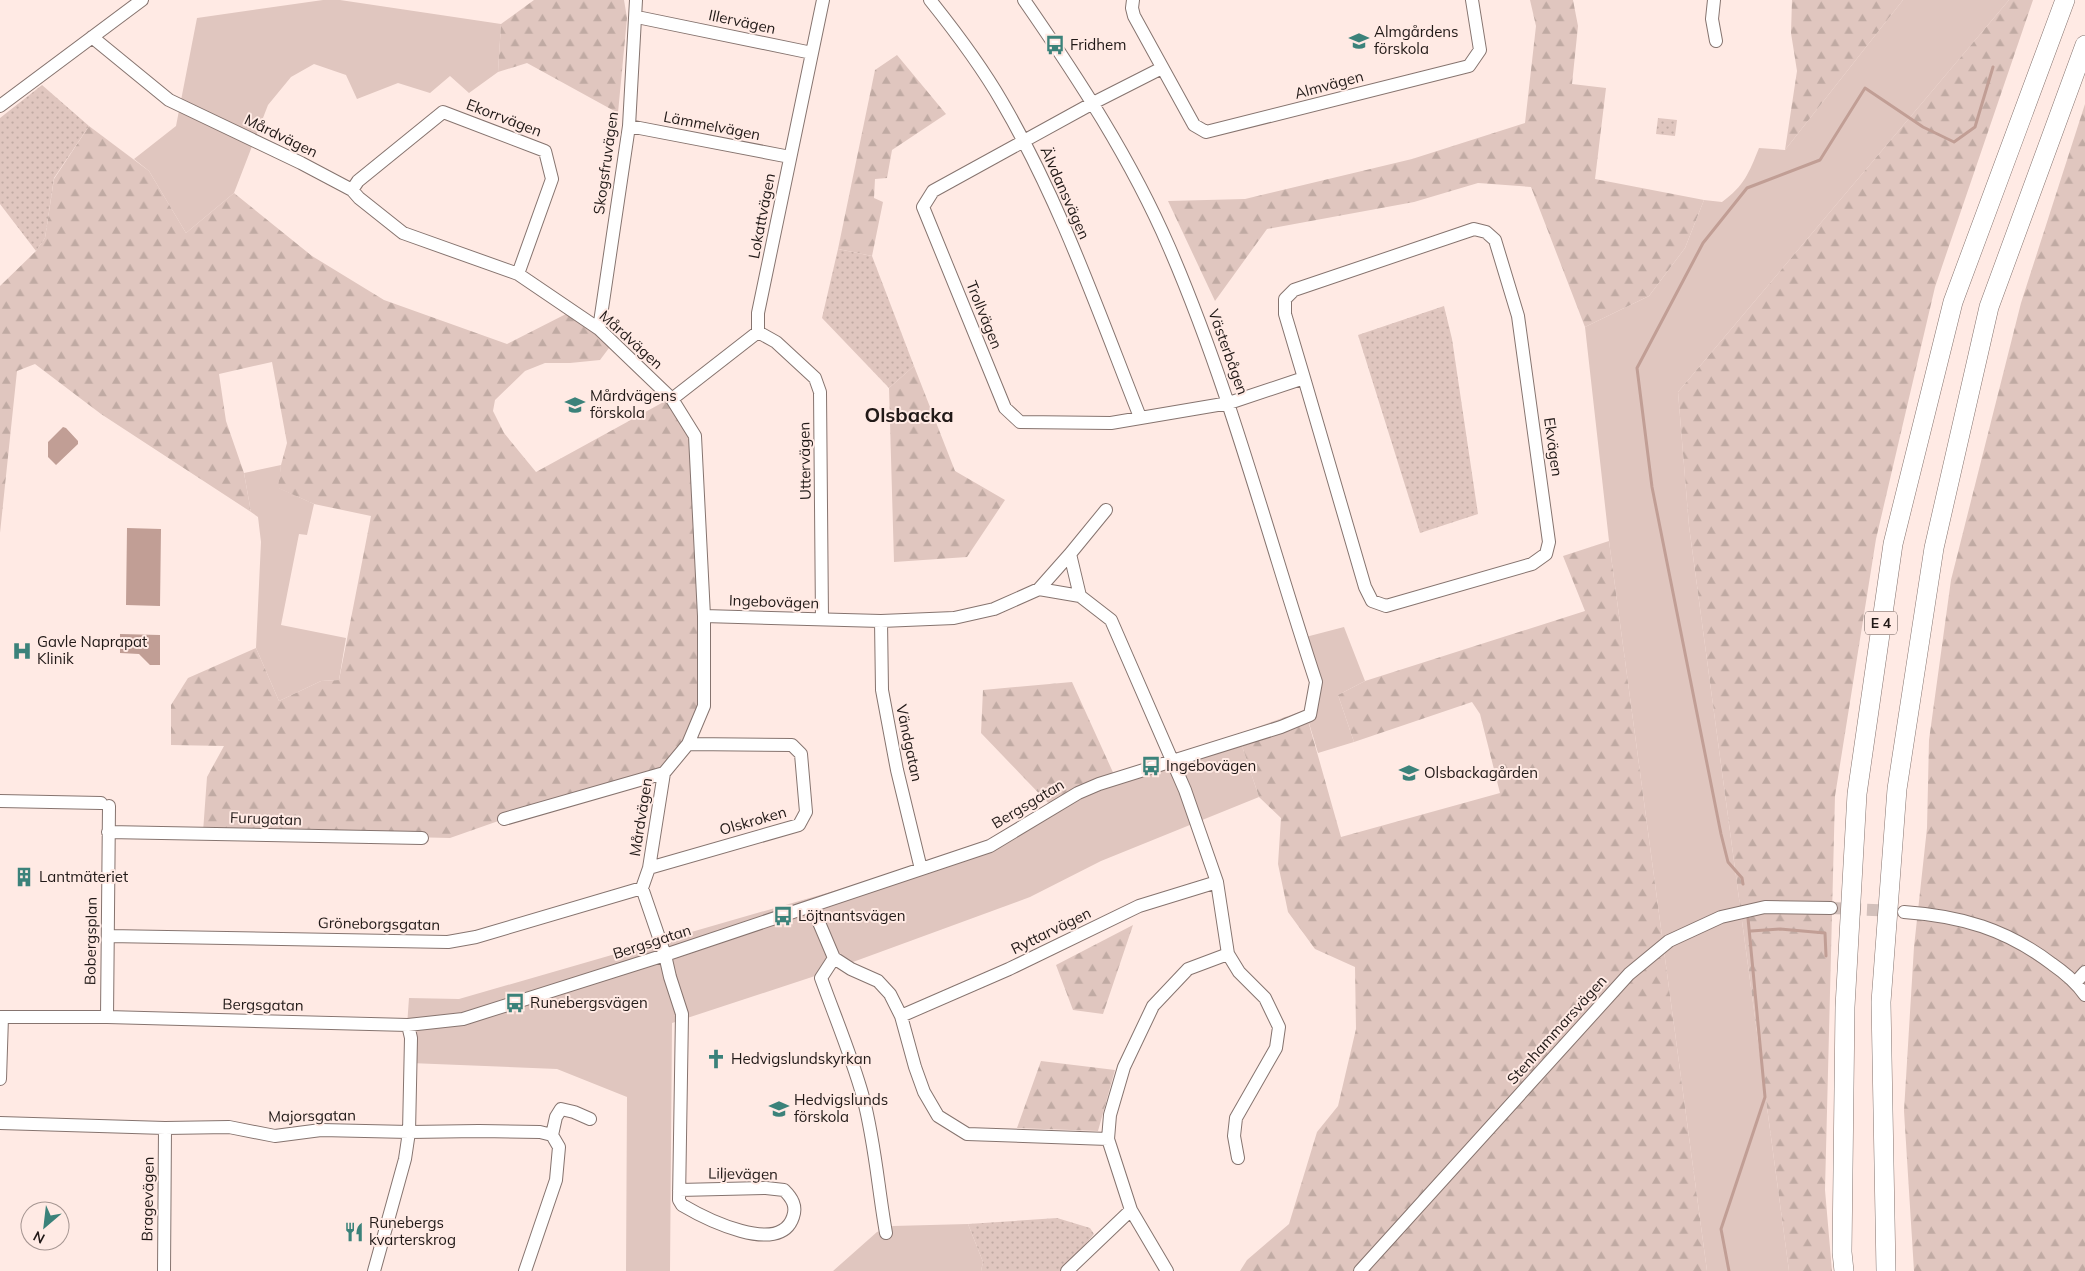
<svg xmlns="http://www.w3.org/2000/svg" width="2085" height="1271" font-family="Mulish,sans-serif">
	<defs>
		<pattern id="forest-firs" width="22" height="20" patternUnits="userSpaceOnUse" patternTransform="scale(1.25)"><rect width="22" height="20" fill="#e0c6bf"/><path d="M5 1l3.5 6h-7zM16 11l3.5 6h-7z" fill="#c0aaa3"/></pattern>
		<pattern id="park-dots" width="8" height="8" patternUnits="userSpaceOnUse" patternTransform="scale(1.25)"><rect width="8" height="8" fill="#e0c6bf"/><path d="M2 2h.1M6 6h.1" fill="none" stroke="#c0aaa3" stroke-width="1.8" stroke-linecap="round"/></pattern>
	</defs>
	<rect width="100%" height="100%" fill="#ffeae4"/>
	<!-- green -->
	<path fill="#e0c6bf" d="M323,0H340L501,24L498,72L469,93L450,76L430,93L398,83L357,99L346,75L314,64L291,77L268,105L234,193L186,233L149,171L134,159L176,126L197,18Z
		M1903,0H2009L1678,392L1689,526L1789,1271H1707L1609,541L1585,327L1649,296L1685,248L1704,200L1722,202C1744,186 1749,173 1759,148L1785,150Z
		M281,465L279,488L314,504L307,535L299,534L281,625L346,638L339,680L321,681L279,701L256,648L261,542L258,517L251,512L244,473Z
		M1344,627L1365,681L1338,695L1354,742L1318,753L1305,710L1311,684L1298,639Z
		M1238,734L1259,797L1101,861L1030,897L812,977L672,1023L670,1271H626L627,1097L557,1069L410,1063L406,1040L409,998L459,999L990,846L1078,793Z
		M968,1224L983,1262L981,1271H833L877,1232L893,1226Z"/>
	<!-- forest -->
	<path fill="url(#forest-firs)" d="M534,0H624L627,18L618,113L527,63L498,72L501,24Z
		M1530,0H1573L1578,26L1572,84L1606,88L1595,179L1704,200L1685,248L1649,296L1585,327L1531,187L1478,183L1414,202L1267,229L1215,301L1168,201L1245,199L1412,159L1525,123L1536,26Z
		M1792,0H1903L1785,150L1797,71L1791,33Z
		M2009,0H2033L1935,287L1876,539L1835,796L1825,1190L1832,1271H1789L1689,526L1678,392Z
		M897,55L946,114L892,150L887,178L875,179L874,198L883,202L872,256L838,249L875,70Z
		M2085,104V1271H1914L1904,1111L1914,947L1927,828L1929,740L1951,580L2021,303Z
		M89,126L149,171L186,233L234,193L312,256L384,300L507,344L566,314L612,344L600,360L570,363H545L525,371L495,400L493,411L504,433L536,472L669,399L695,436L704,706L664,773L504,819L450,838L203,832L207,777L224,746L171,745V705L188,678L256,648L279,701L321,681L339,680L371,516L314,504L278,488L281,465L287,443L272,362L219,374L226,421L244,473L251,512L101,414L35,364L17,371L0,533V286L36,251L45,238L54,179Z
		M914,366L955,471L1005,500L967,557L894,562L889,388Z
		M1609,541L1707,1271H1240L1247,1260L1289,1224L1317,1132L1338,1106L1356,1029L1355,967L1315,949L1288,912L1278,864L1281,818L1259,797L1238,734L1305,710L1341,837L1500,793L1480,714L1472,702L1354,742L1338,695L1365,681L1585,611L1563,556Z
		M1072,682L1116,779L1051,806L981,733L983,690Z
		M1133,925L1103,1014L1073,1010L1056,965Z
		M1041,1061L1115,1070L1098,1131L1017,1128Z"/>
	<!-- park -->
	<path fill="url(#park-dots)" d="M42,85L89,126L54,178L45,238L36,251L0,204V118Z
		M1658,118L1677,120L1675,136L1656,134Z
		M838,249L872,256L914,366L889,388L822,318Z
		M1444,306L1452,339L1478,514L1420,533L1358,335Z
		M1057,1218L1090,1228L1094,1234L1063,1271H981L983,1262L968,1224Z"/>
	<!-- water -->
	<path fill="#c19e95" d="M63,427L66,428L78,441V444L56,465L48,457V442Z
		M127,528L161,529L160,606L126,605Z
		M120,634L160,635V665H150L139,654L120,653Z"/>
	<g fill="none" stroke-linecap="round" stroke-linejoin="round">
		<!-- stream -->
		<path stroke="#c19e95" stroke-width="3" d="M1743,884L1742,878L1728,862L1721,834L1652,487L1637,368L1703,243L1747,188L1820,160L1865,88L1923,127L1954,142L1975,127L1993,67
			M1751,931L1780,929L1825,933L1826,956
			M1729,1271L1721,1229L1765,1097L1748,918"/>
		<!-- minor-tunnel -->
		<path stroke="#d3c0bb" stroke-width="12" stroke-dasharray="12 6" stroke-linecap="butt" d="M1831,908L1894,911"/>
		<defs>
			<path id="minor" d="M930,0C954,30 983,69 1002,102C1060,201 1098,311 1140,417
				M1133,0L1132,8L1134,16L1194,125L1206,132L1469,66L1480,50L1472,0
				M1714,0L1712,19L1716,41
				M637,17L812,53
				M92,37L169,100L301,163L352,190L359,198L403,233L518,274L599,329L672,399L695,436L704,616V706L688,744L664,773L649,868L642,888L665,955L670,977L682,1014L679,1200L682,1205C704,1218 780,1257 793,1217C797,1206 792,1198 784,1190L766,1188L679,1190
				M1162,68L1093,103L933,191L923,207L1005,408L1020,422L1111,423L1229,403L1304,378L1365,587L1372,601L1386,606L1532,564L1546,554L1549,542L1518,316L1495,240L1486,232L1474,229L1294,290L1285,299V314L1304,378
				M0,106L142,0
				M629,126L790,157
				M352,190L358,181L443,112L545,151L552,179L518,274
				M599,329L629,126L636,0
				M758,332L776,342L815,378L820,392L822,619
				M672,399L758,332V313L823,0
				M1070,554L1106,510
				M1039,589L1070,554L1080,596
				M704,616L881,621L954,618L994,609L1039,589L1080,596L1111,620L1185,790L1217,882L1228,954L1239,972L1265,998L1279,1027L1276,1048L1236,1118L1234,1136L1238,1158
				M881,621L882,690L897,770L921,869
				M0,801L101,803
				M504,819L664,773
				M108,832L422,838
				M649,868L799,825L806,812L801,754L792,745L688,744
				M812,906L834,958L851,969L878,981L890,994L901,1016L915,1067L924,1092L938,1116L967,1134L1108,1139
				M1904,912C1961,916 2006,929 2052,964C2065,973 2076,982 2085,995
				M108,936L448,942L476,937L642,888
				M834,958L821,978C835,1017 852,1057 863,1097C875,1142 878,1188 886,1233
				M2076,982L2085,972
				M901,1016L1009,969L1139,906L1217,882
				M0,1017H107L408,1025L463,1019L665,955L990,846L1078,793L1099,784L1281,727L1310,715L1316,682C1268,537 1230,388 1169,247C1131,159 1078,78 1024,0
				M107,1017L109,806
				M0,1079L2,1017
				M0,1123L165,1128L229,1127L275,1136L321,1130L409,1132L479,1131L540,1132L552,1135L559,1147L556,1180L525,1271
				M552,1135L556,1117L561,1109L574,1112L590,1119
				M164,1271L165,1128
				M374,1271L405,1159L409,1132L411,1038L408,1025
				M1067,1271L1131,1210
				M1167,1271L1131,1210L1108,1139L1110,1115L1124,1067L1153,1006L1188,969L1228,954
				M1360,1271L1629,974L1669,941L1721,917L1765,907L1831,908"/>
			<path id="highway" d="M1844,1271L1842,1252L1845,1007L1857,794L1893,544L1953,302L2065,0
				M1886,1271L1881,1002L1897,789L1934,548L1989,307L2085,45"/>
		</defs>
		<!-- minor casing -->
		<use href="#minor" stroke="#86746f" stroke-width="14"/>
		<!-- highway casing -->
		<use href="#highway" stroke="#86746f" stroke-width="20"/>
		<!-- minor -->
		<use href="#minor" stroke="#fff" stroke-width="12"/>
		<!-- highway -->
		<use href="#highway" stroke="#fff" stroke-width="19"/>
	</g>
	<!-- icons -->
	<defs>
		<symbol id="school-bare" viewBox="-9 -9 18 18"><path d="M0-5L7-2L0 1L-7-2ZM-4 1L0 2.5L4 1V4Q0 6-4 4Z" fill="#3b827a" stroke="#ffeae4" stroke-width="2.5" paint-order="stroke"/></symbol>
		<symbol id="bus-bare" viewBox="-9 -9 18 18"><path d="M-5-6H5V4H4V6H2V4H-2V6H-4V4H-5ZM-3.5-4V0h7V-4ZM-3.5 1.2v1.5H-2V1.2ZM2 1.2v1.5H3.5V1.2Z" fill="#3b827a" stroke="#ffeae4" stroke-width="2.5" paint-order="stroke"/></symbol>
		<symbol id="hospital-bare" viewBox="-9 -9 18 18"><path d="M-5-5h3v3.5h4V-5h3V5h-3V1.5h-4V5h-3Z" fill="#3b827a" stroke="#ffeae4" stroke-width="2.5" paint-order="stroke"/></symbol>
		<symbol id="building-bare" viewBox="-9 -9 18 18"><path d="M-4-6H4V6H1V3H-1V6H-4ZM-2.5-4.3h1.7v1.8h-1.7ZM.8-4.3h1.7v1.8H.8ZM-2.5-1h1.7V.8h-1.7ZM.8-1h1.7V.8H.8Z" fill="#3b827a" stroke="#ffeae4" stroke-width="2.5" paint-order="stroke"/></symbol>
		<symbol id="church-bare" viewBox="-9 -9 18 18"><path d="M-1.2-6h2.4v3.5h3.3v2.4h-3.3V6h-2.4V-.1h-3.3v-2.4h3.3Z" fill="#3b827a" stroke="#ffeae4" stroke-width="2.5" paint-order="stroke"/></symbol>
		<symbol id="restaurant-bare" viewBox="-9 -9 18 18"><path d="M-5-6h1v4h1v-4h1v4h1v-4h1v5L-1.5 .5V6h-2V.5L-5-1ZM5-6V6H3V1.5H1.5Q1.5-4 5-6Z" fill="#3b827a" stroke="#ffeae4" stroke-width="2.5" paint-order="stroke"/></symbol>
	</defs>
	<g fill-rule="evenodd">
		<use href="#school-bare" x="1345" y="27" width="28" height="28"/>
		<use href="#bus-bare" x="1041" y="31" width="28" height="28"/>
		<use href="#school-bare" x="561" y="391" width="28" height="28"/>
		<use href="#hospital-bare" x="8" y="637" width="28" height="28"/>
		<use href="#bus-bare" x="1137" y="752" width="28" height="28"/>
		<use href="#school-bare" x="1395" y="759" width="28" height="28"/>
		<use href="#building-bare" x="10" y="863" width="28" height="28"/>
		<use href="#bus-bare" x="769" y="902" width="28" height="28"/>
		<use href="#bus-bare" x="501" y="989" width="28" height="28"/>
		<use href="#church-bare" x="702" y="1045" width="28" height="28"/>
		<use href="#school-bare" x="765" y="1095" width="28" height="28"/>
		<use href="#restaurant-bare" x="340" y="1218" width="28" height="28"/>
	</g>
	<g text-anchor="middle" stroke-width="4" stroke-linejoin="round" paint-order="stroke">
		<!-- shield labels -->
		<rect fill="#ffeae4" stroke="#645854" stroke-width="1" x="1865" y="611.5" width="32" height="23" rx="4"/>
		<g font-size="14" font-weight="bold" fill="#211917">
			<text x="1881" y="628">E 4</text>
		</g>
		<!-- street labels -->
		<g font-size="15" fill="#211917" stroke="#ffeae4">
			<text transform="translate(742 22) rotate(12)" y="5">Illervägen</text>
			<text transform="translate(1329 85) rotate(-15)" y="5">Almvägen</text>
			<text transform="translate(504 118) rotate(21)" y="5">Ekorrvägen</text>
			<text transform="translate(712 126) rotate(11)" y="5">Lämmelvägen</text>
			<text transform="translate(281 136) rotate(26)" y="5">Mårdvägen</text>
			<text transform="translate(606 163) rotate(-82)" y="5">Skogsfruvägen</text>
			<text transform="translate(1065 193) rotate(66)" y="5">Älvdansvägen</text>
			<text transform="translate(762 216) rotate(-79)" y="5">Lokattvägen</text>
			<text transform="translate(984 315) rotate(68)" y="5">Trollvägen</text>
			<text transform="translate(631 340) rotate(42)" y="5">Mårdvägen</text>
			<text transform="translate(1228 352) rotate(70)" y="5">Västerbågen</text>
			<text transform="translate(1553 447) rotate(82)" y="5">Ekvägen</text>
			<text transform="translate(805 461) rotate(-91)" y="5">Uttervägen</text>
			<text transform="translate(774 602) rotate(2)" y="5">Ingebovägen</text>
			<text transform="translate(909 743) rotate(78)" y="5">Vändgatan</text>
			<text transform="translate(1028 804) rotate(-31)" y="5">Bergsgatan</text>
			<text transform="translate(641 817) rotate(-81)" y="5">Mårdvägen</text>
			<text transform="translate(266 819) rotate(2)" y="5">Furugatan</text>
			<text transform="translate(753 821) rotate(-16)" y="5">Olskroken</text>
			<text transform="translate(379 924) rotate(1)" y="5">Gröneborgsgatan</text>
			<text transform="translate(1051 931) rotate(-26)" y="5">Ryttarvägen</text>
			<text transform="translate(91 941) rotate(-89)" y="5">Bobergsplan</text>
			<text transform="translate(652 942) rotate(-18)" y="5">Bergsgatan</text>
			<text transform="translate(263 1005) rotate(1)" y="5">Bergsgatan</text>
			<text transform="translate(1557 1030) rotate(-48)" y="5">Stenhammarsvägen</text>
			<text transform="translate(312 1116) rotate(-1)" y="5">Majorsgatan</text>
			<text transform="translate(743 1174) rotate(1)" y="5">Liljevägen</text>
			<text transform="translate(148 1199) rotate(-89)" y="5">Bragevägen</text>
		</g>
		<!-- poi labels -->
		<g font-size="15" fill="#211917" stroke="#ffeae4" text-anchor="start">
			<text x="1374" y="37">Almgårdens<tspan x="1374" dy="17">förskola</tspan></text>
			<text x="1070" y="50">Fridhem</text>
			<text x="590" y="401">Mårdvägens<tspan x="590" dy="17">förskola</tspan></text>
			<text x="37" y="647">Gavle Naprapat<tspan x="37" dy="17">Klinik</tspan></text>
			<text x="1166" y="771">Ingebovägen</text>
			<text x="1424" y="778">Olsbackagården</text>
			<text x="39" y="882">Lantmäteriet</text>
			<text x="798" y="921">Löjtnantsvägen</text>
			<text x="530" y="1008">Runebergsvägen</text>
			<text x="731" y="1064">Hedvigslundskyrkan</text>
			<text x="794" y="1105">Hedvigslunds<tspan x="794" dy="17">förskola</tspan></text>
			<text x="369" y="1228">Runebergs<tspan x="369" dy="17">kvarterskrog</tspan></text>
		</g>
		<!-- district labels -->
		<g font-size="20" font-weight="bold" fill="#211917" stroke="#ffeae4">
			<text x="909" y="422">Olsbacka</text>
		</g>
	</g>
	<!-- north arrow -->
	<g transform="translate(45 1226) rotate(208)"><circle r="24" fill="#ffeae4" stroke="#a69692"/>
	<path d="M0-4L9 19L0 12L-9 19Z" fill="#3b827a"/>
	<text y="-8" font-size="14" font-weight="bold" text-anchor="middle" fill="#211917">N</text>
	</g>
</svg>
